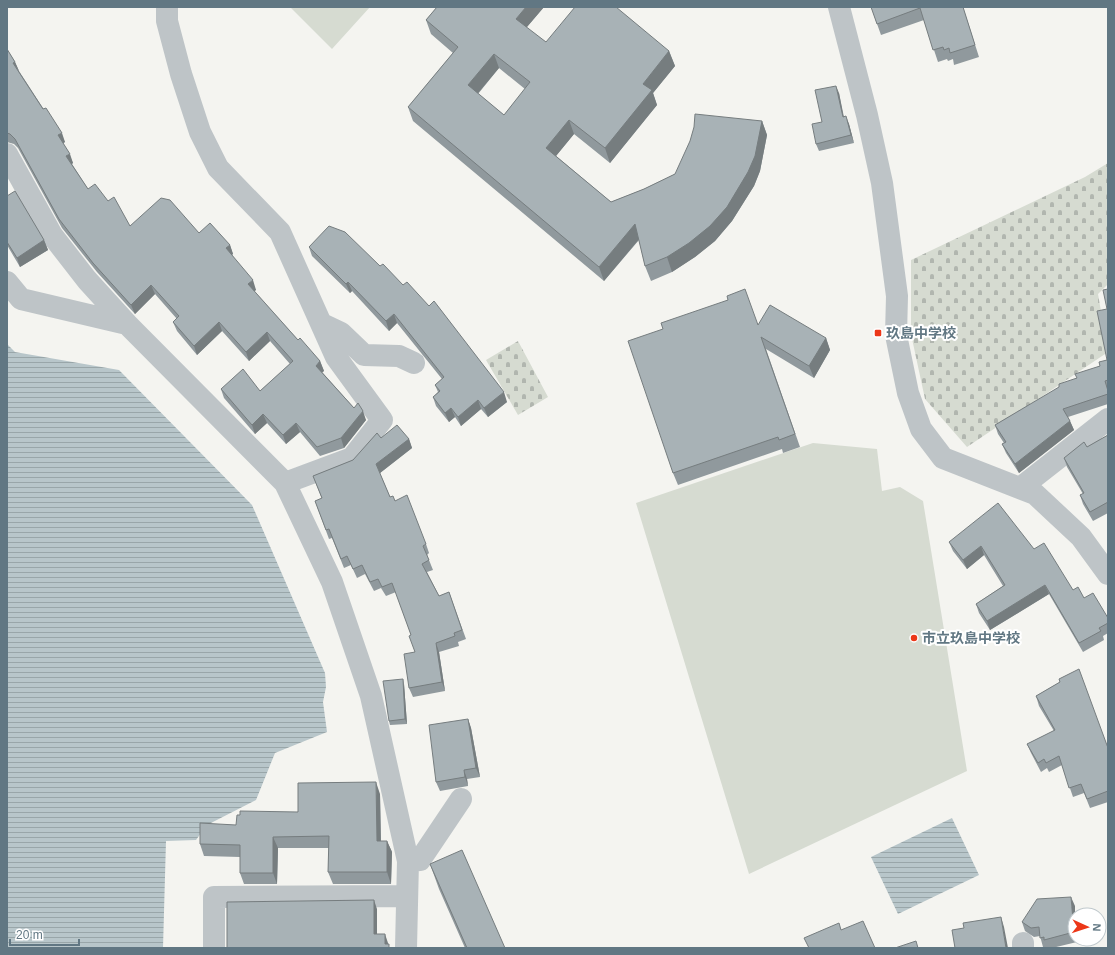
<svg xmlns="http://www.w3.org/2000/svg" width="1115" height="955" font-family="Helvetica,'Noto Sans JP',sans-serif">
	<defs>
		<pattern id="cemetery-stones" width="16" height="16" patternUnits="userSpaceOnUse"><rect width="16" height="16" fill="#d6dbd1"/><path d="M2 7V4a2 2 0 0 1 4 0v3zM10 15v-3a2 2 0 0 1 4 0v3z" fill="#b1b6af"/></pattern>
		<pattern id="water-rules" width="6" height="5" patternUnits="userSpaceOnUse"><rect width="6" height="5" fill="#b8c6ca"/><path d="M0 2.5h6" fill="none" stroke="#99a6a9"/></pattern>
	</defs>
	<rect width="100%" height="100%" fill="#f4f4f0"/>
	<!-- cemetery -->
	<path fill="url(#cemetery-stones)" d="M1108,163V284L1098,294L1108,352L967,447L925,399L911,334V260L1085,177Z
		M518,341L548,397L518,415L486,360Z"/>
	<!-- park -->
	<path fill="#d6dbd1" d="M290,7H370L332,49Z
		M813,443L877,449L882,491L900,487L923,501L967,771L749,874L636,503Z"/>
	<!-- water -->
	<path fill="url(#water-rules)" d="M7,344L15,352L119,370L252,505L325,673L326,687L323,702L327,732L275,753L256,800L207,825L196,840L166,841L163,948H7Z
		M952,818L979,875L898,914L871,857Z"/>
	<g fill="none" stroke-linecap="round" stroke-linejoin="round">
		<!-- minor -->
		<path stroke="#bec4c7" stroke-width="22" d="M167,7V21L181,74L200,132L218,168L280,232L336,357L382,420L352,458L285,483
			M839,7L867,115L882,183L897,296L896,335L908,393L921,429L943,458L1035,494L1081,537L1108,574
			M7,154L52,235L87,280L127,324L285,483L332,582L371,696L408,861L406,948
			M7,282L21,299L127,324
			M322,324L341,333L364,355L399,356L414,363
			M1020,488L1108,419
			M408,861L420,860L461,799
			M1023,943V948
			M214,948V897L407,896"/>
	</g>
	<!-- wall -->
	<path fill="#90999d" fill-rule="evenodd" d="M437,7H544L526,28L546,42L669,51L675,66L653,93L657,105L610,163L574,134L556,156L611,202L644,189L675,174L762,121L767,135L760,171L754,186L732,221L715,241L695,257L672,272L651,281L645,266L639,240L604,281L413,121L408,107L453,53L431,34L426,20ZM499,68L525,89L504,115L478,94Z
		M871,7H963L979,57L954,65L953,59L948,61L947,59L938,62L924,20L881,35Z
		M7,49L15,62L19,71L65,142L63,143L73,163L72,164L88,189L108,201L130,226L199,233L230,245L233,254L232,255L256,290L254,291L298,340L320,361L324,371L322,372L354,408L366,420L344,448L320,456L300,432L286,444L267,423L255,434L224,398L221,389L260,391L290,364L270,341L249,361L222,331L197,355L177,331L173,322L177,319L155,294L135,314L97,272L62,228L18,148L14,144L7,142Z
		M839,93L844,117L849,124L854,143L819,151L816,144Z
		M7,196L44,240L48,250L20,267L7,245Z
		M309,247L507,402L488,417L481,409L461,426L455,417L449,422L436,406L433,397L438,392L435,385L442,379L397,323L389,331L352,291L350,293L312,256Z
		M1108,289V404L1068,417L1070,421L1074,430L1019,473L1006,453L1002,444L1004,443L998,434L995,425L1077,378L1100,366L1107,360V309Z
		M728,300L758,325L826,338L830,350L814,378L766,349L800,447L783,453L782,449L678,485L673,473L663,329Z
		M1108,435V513L1093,521L1083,504L1080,495L1083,494L1067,467L1064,458L1087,447Z
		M381,438L409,439L412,448L380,473L390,497L395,501L426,544L429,553L427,555L433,570L427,572L439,596L449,592L466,639L458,642L459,646L439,652L445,691L413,697L409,688L415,652L411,635L396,592L386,596L381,588L374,591L365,574L357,578L351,565L344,568L332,538L329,539L315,501L322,499L313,476L353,460Z
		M949,542L1034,549L1073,590L1084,598L1108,618V633L1103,636L1104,640L1083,652L1049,594L990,630L979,613L976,604L1003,586L984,555L967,569L953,551Z
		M1059,679L1108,748V802L1090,808L1084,793L1073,797L1062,765L1049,772L1047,768L1041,772L1031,753L1027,744L1054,731L1039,706L1036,696L1060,682Z
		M404,684L407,724L390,725L389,721Z
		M468,719L471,728L480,777L467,779L468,786L440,791L436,782Z
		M380,794L381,841H387L392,852L391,884H333L328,872L329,848H278L277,884H244L240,873V857L204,856L200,844L236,825Z
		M430,864L505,948H465L439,889Z
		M1075,906V939H1077V942L1052,948H1047L1046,947H1043L1040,936L1034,937L1025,931L1022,922Z"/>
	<!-- shaded-wall -->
	<path fill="#767d7f" d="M526,7H544L521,34L516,19Z
		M669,51L675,66L653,93L657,105L610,163L605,148L643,84Z
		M494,54L499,68L473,99L468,85Z
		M15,62L19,71L13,63Z
		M836,86L839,93L845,125L843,117Z
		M846,116L849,124L854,143L851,135Z
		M569,120L574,134L551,162L546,148Z
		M762,121L767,135L760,171L754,186L732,221L715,241L695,257L672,272L667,257Z
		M62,133L65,142L62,144L58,135Z
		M70,154L73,163L70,165L66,156Z
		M635,224L640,238L604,281L599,267Z
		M44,240L48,250L20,267L17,258Z
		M230,245L233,254L229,257L226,248Z
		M253,280L256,290L252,293L248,284Z
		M348,282L352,291L350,293L346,284Z
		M151,285L155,294L135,314L131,305Z
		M394,314L397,323L389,331L386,321Z
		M219,322L222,331L197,355L194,346Z
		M267,332L270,341L249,361L246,352Z
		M826,338L830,350L814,378L809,366Z
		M320,361L324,371L319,375L316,366Z
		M504,392L507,402L488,417L484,408Z
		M478,400L481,409L461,426L458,417Z
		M451,408L455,417L449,422L445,413Z
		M363,411L366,420L344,448L341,438Z
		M263,414L267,423L255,434L252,425Z
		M1070,421L1074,430L1019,473L1015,464Z
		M296,423L300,432L286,444L283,435Z
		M409,439L412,448L380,473L376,464Z
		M981,546L984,555L967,569L963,560Z
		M1045,585L1049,594L990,630L987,621Z
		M436,643L439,652L445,691L442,682Z
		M403,679L404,684L407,724L405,719Z
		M468,719L471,728L480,777L476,768Z
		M464,770L467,779L468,786L465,777Z
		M376,782L380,794L381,852L377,841Z
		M273,837L278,848L277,884L273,873Z
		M387,841L392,852L391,884L387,872Z
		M1071,897L1075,906V936L1074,932Z
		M374,900L377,909V943L374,934Z
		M1001,917L1004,927L1008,948H1006Z
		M385,934L388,943V948L385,944Z"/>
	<!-- building -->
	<path fill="#a8b2b6" stroke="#767d7f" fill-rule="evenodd" d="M437,7H526L516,19L546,42L575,7H616L669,51L643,84L652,90L605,148L569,120L546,148L611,202L644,189L675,174L690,141L694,127L695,114L762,121L755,156L748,172L727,207L710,226L689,243L667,257L645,266L635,224L599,267L408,107L458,47L426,20ZM494,54L530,82L504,115L468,85Z
		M871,7H963L975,45L950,53L949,48L944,50L943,47L933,50L920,8L877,24Z
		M7,49L15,62L13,63L43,109L46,108L62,133L58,135L70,154L66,156L88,189L95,184L108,201L114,197L130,226L161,198L170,200L199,233L210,223L230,245L226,248L253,280L248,284L298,340L300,338L320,361L316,366L354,408L358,403L363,411L341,438L317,447L296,423L283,435L263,414L252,425L221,389L243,369L260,391L293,361L267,332L246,352L219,322L194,346L173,322L179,316L151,285L131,305L93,263L59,219L15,139L10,134L7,133Z
		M836,86L843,117L846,116L851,135L816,144L812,124L822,122L815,90Z
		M15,191L44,240L17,258L7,242V196Z
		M329,226L345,232L380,266L383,264L403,285L407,282L429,306L434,301L504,392L484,408L478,400L458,417L451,408L445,413L433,397L440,391L435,385L444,377L394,314L386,321L348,282L346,284L309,247Z
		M745,289L758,325L770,305L826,338L809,366L761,337L795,434L779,440L778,437L673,473L628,341L663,329L661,323L728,300L727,296Z
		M1108,289V380L1105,381L1108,391V394L1063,409L1070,421L1015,464L1002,444L1006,442L995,425L1059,387V384L1077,378L1075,374L1100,366L1099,362L1107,360L1097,311L1107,309L1103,290Z
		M397,425L409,439L376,464L390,497L393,496L395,501L407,495L426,544L423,546L429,560L422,564L439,596L449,592L462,630L454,633L455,636L436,643L442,682L409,688L404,654L415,652L409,636L411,635L392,583L382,587L378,579L370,582L362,565L353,569L347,556L341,559L329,529L326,530L315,501L322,498L313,476L353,460L377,433L381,438Z
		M1108,435V502L1090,512L1080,495L1084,493L1064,458L1084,442L1087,447Z
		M998,503L1034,549L1044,543L1073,590L1078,587L1084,598L1093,593L1108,618V623L1099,628L1101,631L1079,643L1045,585L987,621L976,604L1005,585L981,546L963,560L949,542Z
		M1079,669L1108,748V791L1087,799L1081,784L1069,788L1059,756L1046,763L1044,759L1038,763L1027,744L1055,730L1036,696L1060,682L1059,679Z
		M403,679L405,719L389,721L383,681Z
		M468,719L476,768L464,770L465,777L436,782L429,725Z
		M376,782L377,841H387V872H328L329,836L273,837V873H240V845L200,844V823L236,825L237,815H240V811L298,812V783Z
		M462,850L505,948H467L430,864Z
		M1071,897L1074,932L1044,940V937L1040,938L1039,927L1031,928L1022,922L1037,899Z
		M374,900V934H385V944H389V948H227V902Z
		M1001,917L1006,948H955L952,930L964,928L963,923Z
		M863,921L875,948H809L804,938L839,923L841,930Z
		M916,941L918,948H895Z"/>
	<!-- markers -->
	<g fill="#ec3718" stroke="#fff" stroke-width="1.5">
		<rect x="874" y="329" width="8" height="8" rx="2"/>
		<circle cx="914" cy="638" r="4"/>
	</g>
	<g text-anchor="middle" stroke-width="4" stroke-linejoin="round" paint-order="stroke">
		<!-- poi labels -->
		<g font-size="14" font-weight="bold" fill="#617783" stroke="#fff" text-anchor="start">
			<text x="886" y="338">玖島中学校</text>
			<text x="922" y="643">市立玖島中学校</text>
		</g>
	</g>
	<!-- border -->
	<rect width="1115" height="955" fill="none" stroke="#617783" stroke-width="16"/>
	<!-- north arrow -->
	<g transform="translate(1087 927) rotate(93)"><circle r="19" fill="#ffffff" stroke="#c0c9cd"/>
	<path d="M0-3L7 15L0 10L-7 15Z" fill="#ec3718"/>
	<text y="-6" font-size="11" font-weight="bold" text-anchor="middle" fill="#617783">N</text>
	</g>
	<!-- scale -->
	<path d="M10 939v6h69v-6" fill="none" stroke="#617783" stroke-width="2"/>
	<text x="16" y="939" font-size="12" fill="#617783" stroke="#ffffff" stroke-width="3" paint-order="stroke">20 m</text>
</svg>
